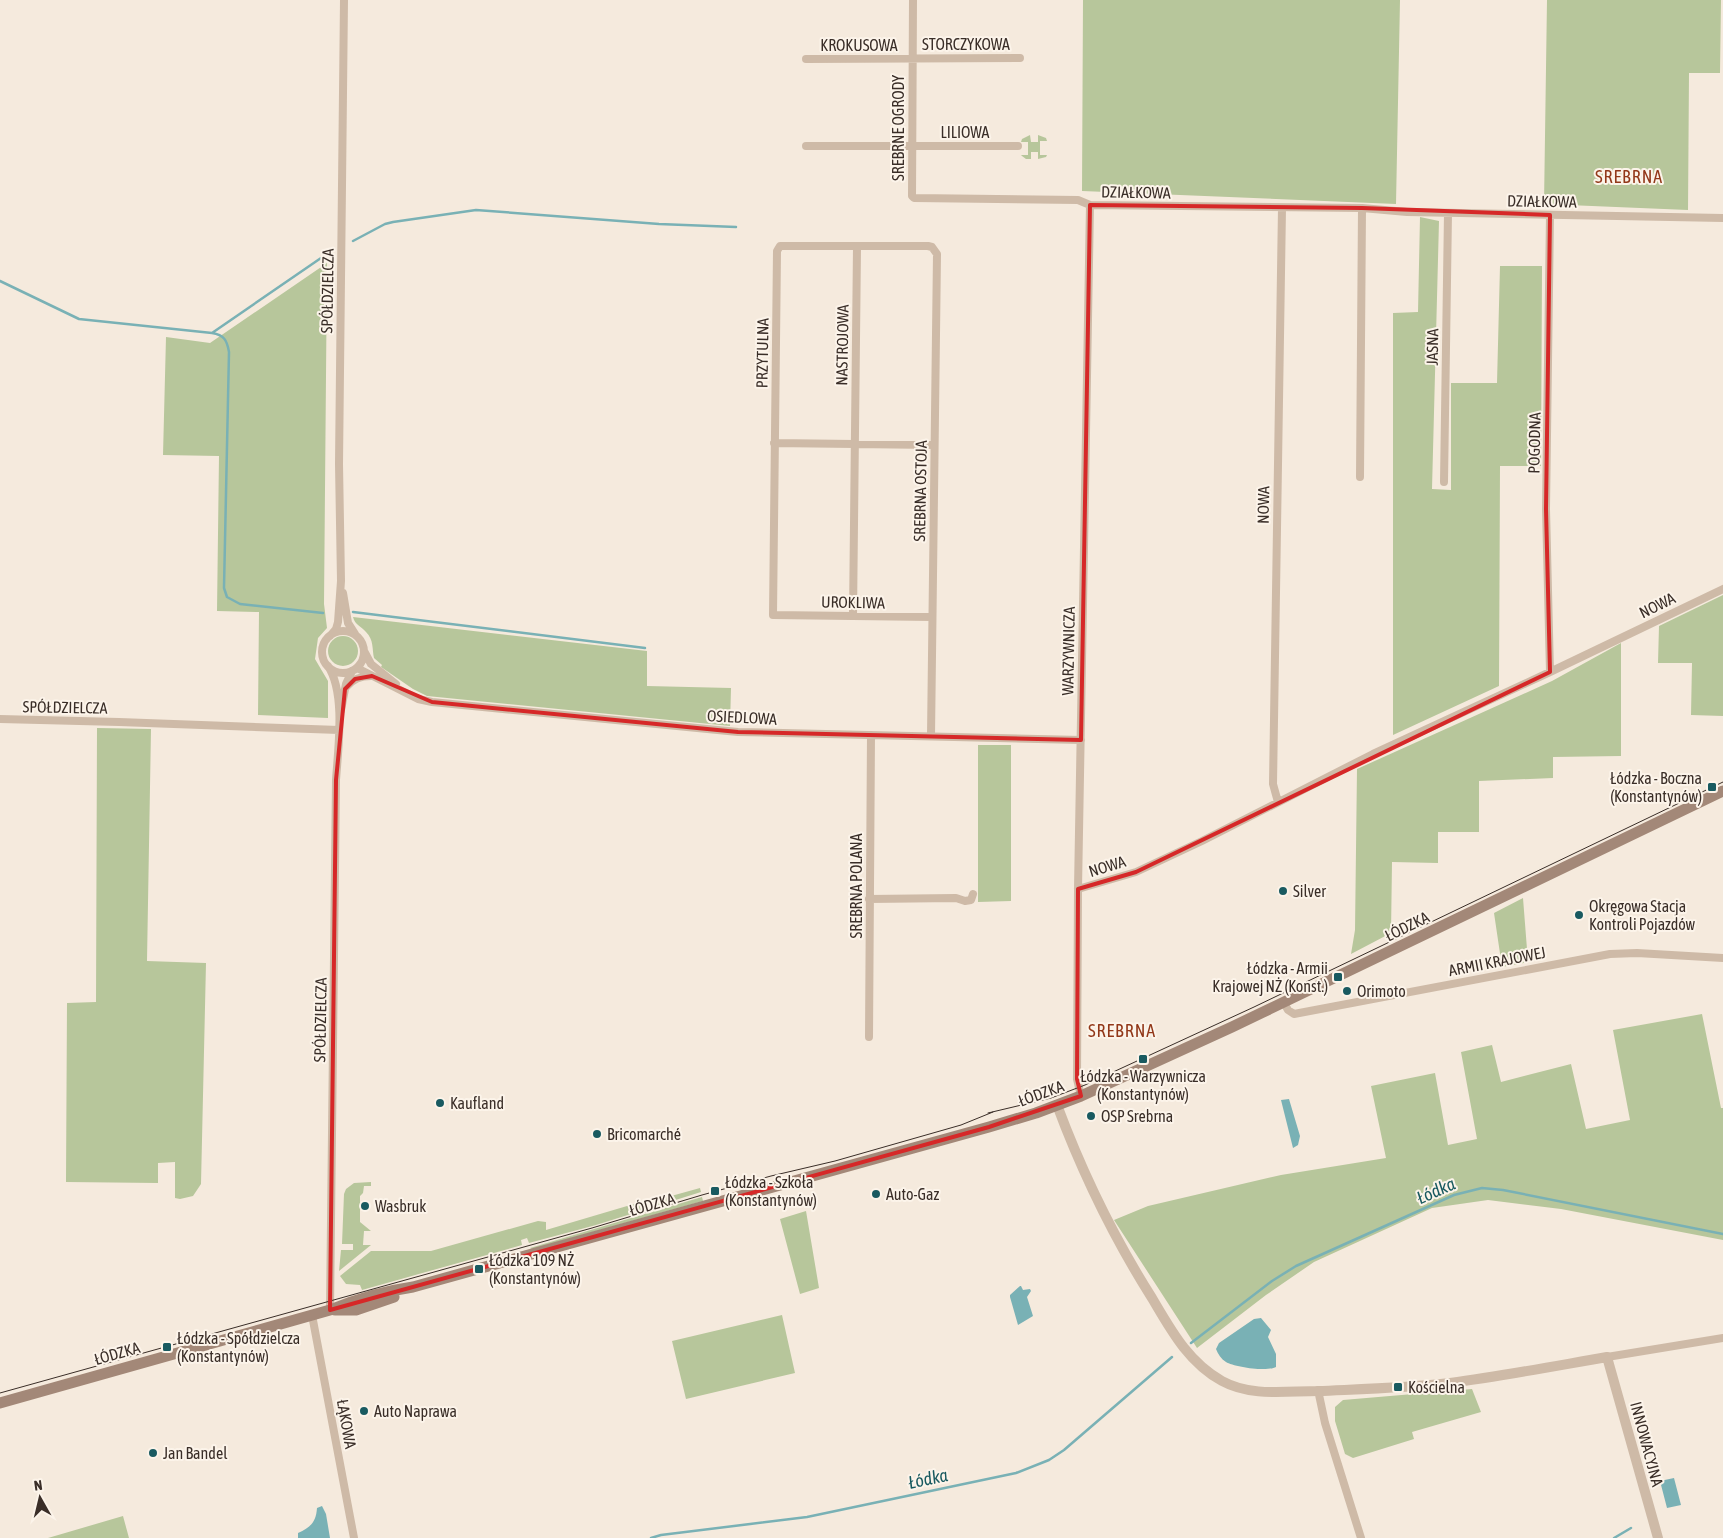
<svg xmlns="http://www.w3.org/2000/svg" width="1723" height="1538" font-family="'Asap Condensed',sans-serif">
	<rect width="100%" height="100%" fill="#f5eadd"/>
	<!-- green -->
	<path fill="#b7c69b" d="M1083,0H1400L1396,204L1082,191Z
		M1547,0H1721L1720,73H1689L1688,210L1544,204Z
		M1030,135L1031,142H1038V135L1046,138L1047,141H1040V155H1047L1046,157L1038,159V152H1031V159H1026L1022,156L1021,155H1028V142H1021L1022,139Z
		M1420,217L1439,221L1432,489L1451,490V383H1497L1500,266H1542L1541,466H1500L1499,686L1393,735V313L1418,312Z
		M327,263L324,604L327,628L318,638L315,659L328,681V718L258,715L259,612L217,611L219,456L163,455L166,337L210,343Z
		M1723,595V716L1691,715L1692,663H1658L1659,626Z
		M353,617L647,651V686L731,688L730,726L427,696L413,689L381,667L382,665L374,658C372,649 374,640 366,632C361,626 355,625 353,617Z
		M328 651a15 15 0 1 1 30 0a15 15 0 1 1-30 0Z
		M1621,643V756L1553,757V778L1479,781V832H1438V863L1392,862L1391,933L1351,954L1355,930L1357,769L1552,681Z
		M97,728L151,729L147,961L206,963L201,1184L193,1196L180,1199L175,1198V1162L158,1163V1183L66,1182L67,1003L96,1002Z
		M978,745H1011V901L978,902Z
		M1523,898L1528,962L1502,967L1494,913Z
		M1702,1014L1721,1108H1723V1240L1561,1209L1488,1200L1432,1208L1314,1262L1266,1295L1197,1348L1114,1220L1148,1206L1281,1175L1386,1158L1371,1086L1435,1073L1448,1145L1477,1139L1461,1052L1492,1045L1501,1082L1571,1064L1586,1129L1630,1120L1613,1030Z
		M371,1182V1186H364L363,1193L360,1196V1222L371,1231H364L363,1245H371L339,1271L341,1250H353V1244H342L344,1194L346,1189L354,1183Z
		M700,1188L701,1192L596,1225L529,1243L527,1238L521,1240L522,1245L362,1290L360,1285L346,1284L340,1276L371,1251H431L538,1221L546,1222V1230L644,1201L646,1203Z
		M702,1197L703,1201L532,1249L530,1248Z
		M806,1211L819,1288L800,1294L780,1219Z
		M782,1315L795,1373L686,1399L672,1341Z
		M1472,1389L1481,1412L1412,1432L1414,1439L1353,1458L1345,1454L1335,1421V1407L1343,1400Z
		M123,1516L129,1538H48Z"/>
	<!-- water -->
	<path fill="#79b1b5" d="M1289,1099L1300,1136L1298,1145L1293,1148L1281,1100Z
		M1020,1286H1021L1023,1290L1030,1289L1031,1291L1027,1297L1033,1316L1018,1325L1010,1297V1295Z
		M1261,1318L1271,1330L1268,1337L1276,1354V1367C1267,1372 1234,1367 1226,1362C1221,1359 1218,1354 1216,1349L1219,1343L1254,1319Z
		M1674,1478L1681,1505L1667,1508L1660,1481Z
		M322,1506L326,1514L330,1538H298V1533C311,1527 316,1522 317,1508Z"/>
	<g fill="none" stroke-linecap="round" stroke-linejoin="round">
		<!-- stream -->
		<path stroke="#79b1b5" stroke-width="2.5" d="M353,241L385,224L393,222L476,210L659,224L736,227
			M0,281L79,319L212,333L321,258
			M212,333C224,335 227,340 229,352L224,588L227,597L240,604L323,613
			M353,612L645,648
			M1191,1343L1272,1281L1296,1266L1454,1195L1482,1188L1503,1190L1723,1234
			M651,1538L661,1535L807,1517L1016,1473L1049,1460L1064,1450L1172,1357
			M1614,1538L1631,1528"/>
		<!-- minor -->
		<path stroke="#cebaa7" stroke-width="8" d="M913,0L912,196L914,198L1078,200L1090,205L1362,208L1407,212L1723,218
			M806,59L1020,58
			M806,146H1018
			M774,443L934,445
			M1360,477L1362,208
			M1444,482L1448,213
			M343,593L348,623L355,634
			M853,616L857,247
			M322 652a21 21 0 1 1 42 0a21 21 0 1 1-42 0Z
			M330,636L336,629L338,622L341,581L339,464L344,0
			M364,651L371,664L396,684
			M328,666C346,693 338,749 336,780L330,1310
			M357,668L418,699L432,702L738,732L1081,740
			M1550,672L1546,509L1550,215
			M346,687C353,679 360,676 371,676
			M341,710L346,684L352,671
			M0,719L119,722L339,730
			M931,736L937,254L932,247L928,246H780L777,251L773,615L932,617
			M1278,802L1273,784L1282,208
			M1078,889L1136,872L1202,841L1373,754L1550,672L1723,589
			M869,899L956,898L965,901L971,900L973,894
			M1284,1003L1288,1010L1294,1014L1610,954L1637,953L1723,958
			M869,1037L871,735
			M1081,1096L1077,1079L1078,889L1090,205
			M312,1315L354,1538
			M1607,1357L1723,1338
			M1318,1390L1325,1423L1361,1538"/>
		<!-- tertiary -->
		<path stroke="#cebaa7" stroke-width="10" d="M1057,1105C1082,1172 1114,1238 1152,1298C1171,1330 1188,1362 1222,1381C1251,1397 1286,1391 1318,1391C1362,1389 1406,1388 1450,1383C1503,1376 1555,1366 1607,1357L1658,1538"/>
		<!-- secondary -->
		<path stroke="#a38878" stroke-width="11" d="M335,1310H356L394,1297
			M0,1403L330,1310C357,1299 385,1291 413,1287L989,1127L1036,1113L1081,1096L1232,1027L1723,791"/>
		<!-- tram -->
		<path stroke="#3a2e28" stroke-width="1" d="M988,1113L1051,1098L1085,1085L1254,1007L1723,782
			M0,1393L592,1228L702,1195L771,1176L835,1161L961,1125L993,1112"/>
	</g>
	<!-- marked area -->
	<path fill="none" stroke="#d62828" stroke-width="4" stroke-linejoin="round" d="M1090,205L1362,208L1550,215L1546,509L1550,672L1136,872L1078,889L1077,1079L1081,1096L989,1127L330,1310L336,780L345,689L355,679L372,676L432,702L738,732L1081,740Z"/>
	<!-- markers -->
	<g fill="#195a60" stroke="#fcf4ea" stroke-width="2">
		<rect x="1707" y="782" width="10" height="10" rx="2.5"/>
		<circle cx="1283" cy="891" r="5"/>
		<circle cx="1579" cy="915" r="5"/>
		<rect x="1333" y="972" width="10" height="10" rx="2.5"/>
		<circle cx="1347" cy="991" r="5"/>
		<rect x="1138" y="1054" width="10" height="10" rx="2.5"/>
		<circle cx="440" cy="1103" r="5"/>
		<circle cx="1091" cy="1116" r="5"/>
		<circle cx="597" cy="1134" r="5"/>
		<rect x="710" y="1186" width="10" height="10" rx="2.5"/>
		<circle cx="876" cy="1194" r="5"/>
		<circle cx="365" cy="1206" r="5"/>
		<rect x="474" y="1264" width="10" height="10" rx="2.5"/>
		<rect x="162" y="1342" width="10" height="10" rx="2.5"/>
		<rect x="1393" y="1382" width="10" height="10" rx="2.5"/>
		<circle cx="364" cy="1411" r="5"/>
		<circle cx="153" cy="1453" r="5"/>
	</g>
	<g text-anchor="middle" stroke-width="4" stroke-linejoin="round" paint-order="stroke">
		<!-- street labels -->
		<g font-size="16" fill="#3a2e28" stroke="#fcf4ea">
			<text x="966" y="50">STORCZYKOWA</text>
			<text x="859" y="51">KROKUSOWA</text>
			<text transform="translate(898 128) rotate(-90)" y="6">SREBRNE OGRODY</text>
			<text x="965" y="138">LILIOWA</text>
			<text transform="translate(1136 192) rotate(1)" y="6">DZIAŁKOWA</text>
			<text transform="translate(1542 201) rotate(1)" y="6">DZIAŁKOWA</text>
			<text transform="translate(327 291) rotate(-89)" y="6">SPÓŁDZIELCZA</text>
			<text transform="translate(842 345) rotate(-89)" y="6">NASTROJOWA</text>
			<text transform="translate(1432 347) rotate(-89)" y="6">JASNA</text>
			<text transform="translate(762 353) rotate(-89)" y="6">PRZYTULNA</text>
			<text transform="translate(1534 443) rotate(-89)" y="6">POGODNA</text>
			<text transform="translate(920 491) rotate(-89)" y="6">SREBRNA OSTOJA</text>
			<text transform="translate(1263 505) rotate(-89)" y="6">NOWA</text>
			<text transform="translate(853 602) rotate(1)" y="6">UROKLIWA</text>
			<text transform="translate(1657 605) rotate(-26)" y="6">NOWA</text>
			<text transform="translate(1068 651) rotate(-89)" y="6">WARZYWNICZA</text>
			<text transform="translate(65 707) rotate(1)" y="6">SPÓŁDZIELCZA</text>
			<text transform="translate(742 717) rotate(3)" y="6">OSIEDLOWA</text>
			<text transform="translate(1107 866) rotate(-17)" y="6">NOWA</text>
			<text transform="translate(856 886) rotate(-90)" y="6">SREBRNA POLANA</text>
			<text transform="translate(1407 926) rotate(-26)" y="6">ŁÓDZKA</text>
			<text transform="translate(1497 961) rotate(-11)" y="6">ARMII KRAJOWEJ</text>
			<text transform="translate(320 1020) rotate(-89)" y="6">SPÓŁDZIELCZA</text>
			<text transform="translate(1041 1093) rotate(-20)" y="6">ŁÓDZKA</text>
			<text transform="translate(652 1204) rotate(-16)" y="6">ŁÓDZKA</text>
			<text transform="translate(117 1353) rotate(-16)" y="6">ŁÓDZKA</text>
			<text transform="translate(347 1424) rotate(80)" y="6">ŁĄKOWA</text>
			<text transform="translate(1647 1444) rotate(75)" y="6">INNOWACYJNA</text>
		</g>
		<!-- poi labels -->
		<g font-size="16" fill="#3a2e28" stroke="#fcf4ea" text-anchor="start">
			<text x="1702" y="784" text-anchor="end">Łódzka - Boczna<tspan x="1702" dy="18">(Konstantynów)</tspan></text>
			<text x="1293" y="897">Silver</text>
			<text x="1589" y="912">Okręgowa Stacja<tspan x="1589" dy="18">Kontroli Pojazdów</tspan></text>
			<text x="1328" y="974" text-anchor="end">Łódzka - Armii<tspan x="1328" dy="18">Krajowej NŻ (Konst.)</tspan></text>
			<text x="1357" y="997">Orimoto</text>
			<text x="1143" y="1082" text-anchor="middle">Łódzka - Warzywnicza<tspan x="1143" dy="18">(Konstantynów)</tspan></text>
			<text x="450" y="1109">Kaufland</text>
			<text x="1101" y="1122">OSP Srebrna</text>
			<text x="607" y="1140">Bricomarché</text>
			<text x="725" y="1188">Łódzka - Szkoła<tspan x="725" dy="18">(Konstantynów)</tspan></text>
			<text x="886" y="1200">Auto-Gaz</text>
			<text x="375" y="1212">Wasbruk</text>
			<text x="489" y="1266">Łódzka 109 NŻ<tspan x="489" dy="18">(Konstantynów)</tspan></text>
			<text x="177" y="1344">Łódzka - Spółdzielcza<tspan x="177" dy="18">(Konstantynów)</tspan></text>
			<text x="1408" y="1393">Kościelna</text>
			<text x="374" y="1417">Auto Naprawa</text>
			<text x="163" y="1459">Jan Bandel</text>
		</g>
		<!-- neighbourhood labels -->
		<g font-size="18" letter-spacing="1" fill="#923819" stroke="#fcf4ea">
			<text x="1629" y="183">SREBRNA</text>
			<text x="1122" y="1037">SREBRNA</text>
		</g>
		<!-- water labels -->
		<g font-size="18" font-style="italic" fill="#195a60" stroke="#fcf4ea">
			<text transform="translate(1436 1191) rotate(-24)" y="6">Łódka</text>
			<text transform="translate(928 1479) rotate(-12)" y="6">Łódka</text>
		</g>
	</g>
	<!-- north arrow -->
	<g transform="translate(40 1498) rotate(352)" stroke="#fcf4ea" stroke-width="4" paint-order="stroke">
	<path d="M0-4L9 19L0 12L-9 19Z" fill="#3a2e28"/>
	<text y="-8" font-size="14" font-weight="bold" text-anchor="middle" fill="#3a2e28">N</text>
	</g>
</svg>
